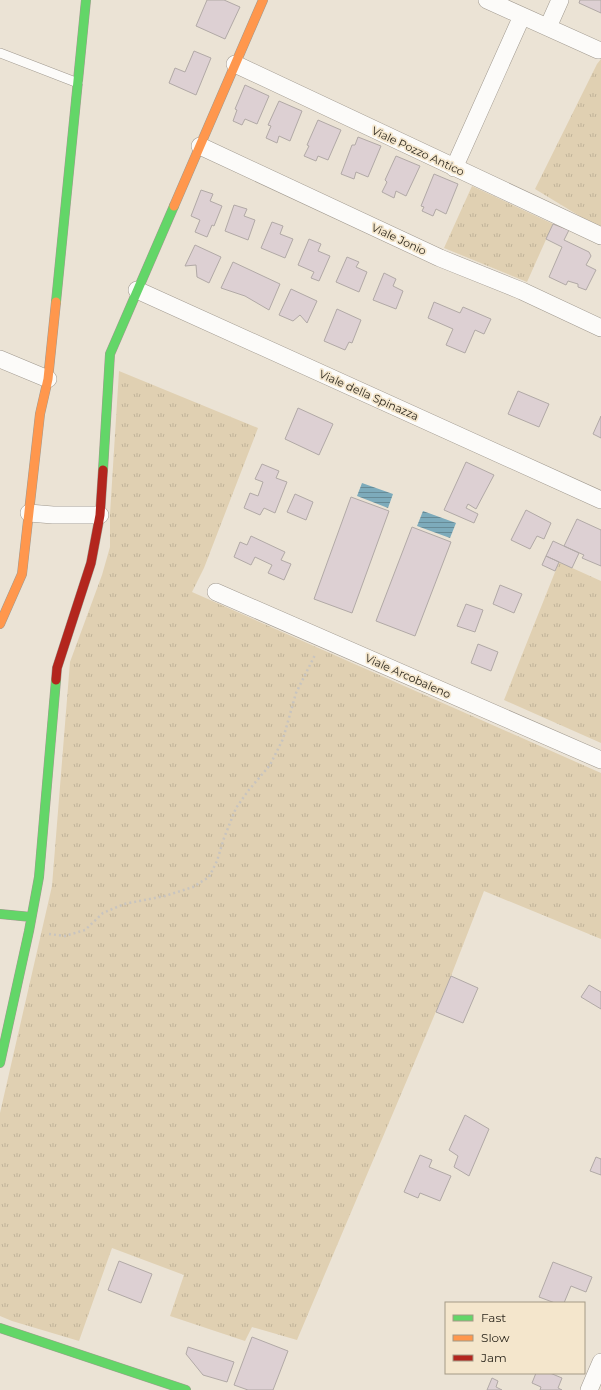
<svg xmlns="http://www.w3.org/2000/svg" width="601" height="1390" font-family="Montserrat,sans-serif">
	<defs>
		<pattern id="grass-tufts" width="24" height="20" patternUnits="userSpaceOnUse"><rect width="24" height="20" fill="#e0d0b2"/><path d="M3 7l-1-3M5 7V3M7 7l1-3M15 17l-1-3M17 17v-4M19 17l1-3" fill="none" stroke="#c0b399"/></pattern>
		<pattern id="water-rules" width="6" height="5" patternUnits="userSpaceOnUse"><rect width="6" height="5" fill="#7dabbb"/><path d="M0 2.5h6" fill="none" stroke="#678b97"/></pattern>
	</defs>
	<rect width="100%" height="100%" fill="#ebe3d5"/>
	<!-- grass -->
	<path fill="url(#grass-tufts)" d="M601,59V229L535,189L597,64Z
		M472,186L553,224L527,282L444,248Z
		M119,371L258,428L204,568L192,592L601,773V939L484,891L451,976L297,1340L252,1327L245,1341L170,1316L184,1275L112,1248L79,1341L12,1321L0,1316V1113L52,886L70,662L102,575L110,547V514Z
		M559,562L601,581V743L504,700Z"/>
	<!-- water -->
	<path fill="url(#water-rules)" d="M362,483L393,494L388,508L357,496Z
		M423,511L456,523L450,538L417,526Z"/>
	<!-- building -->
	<path fill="#ddd0d3" stroke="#b1a9a6" d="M207,0H224L240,7L225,39L196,26Z
		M580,0H601V13L579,3Z
		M194,51L211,58L196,95L169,83L175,68L185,72Z
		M245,85L269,96L257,124L245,119L242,125L233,121L237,110L235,109Z
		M279,101L302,111L290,141L279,136L277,143L266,138L271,126L268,125Z
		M318,120L341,130L328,160L318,156L316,161L304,156L309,146L307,145Z
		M358,137L381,146L368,177L356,172L354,179L341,174L352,145H355Z
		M396,156L420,166L406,196L396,191L394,198L382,192L387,182L385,180Z
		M434,174L458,184L446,214L436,209L433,216L422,211L424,207L421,206Z
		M201,190L213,194L210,201L222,206L214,226L212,225L207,237L195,232L200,220L191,216Z
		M234,205L247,209L244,216L255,220L248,240L225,231Z
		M272,222L283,226L280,234L293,239L285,258L261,248Z
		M553,224L569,230L564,240L589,252L591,256L586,265L596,270L586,290L578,287V284L568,281L566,285L549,277L562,247L546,239Z
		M309,239L321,244L318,251L330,256L319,281L311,278L314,272L298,265Z
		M195,245L221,257L209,283L197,277L196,265L185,266Z
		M347,257L359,262L356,267L367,272L359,292L336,282Z
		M233,262L280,284L269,310L245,296L221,288Z
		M384,273L396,279L393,286L403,291L396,309L373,300Z
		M291,289L317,301L307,323L300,315L293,321L279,315Z
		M434,302L460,313L463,307L491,319L484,334L475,330L465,353L446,345L453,329L428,318Z
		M337,309L361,320L352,343L349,342L345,350L324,341Z
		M518,391L549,404L539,427L508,414Z
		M298,408L333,424L319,455L285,439Z
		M601,416V438L593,434Z
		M466,462L494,475L476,509L468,504L466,508L478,514L474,523L444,510Z
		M262,464L279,471L276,478L287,482L275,513L264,508L260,515L244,508L250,493L258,496L263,482L255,479Z
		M295,494L313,502L306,520L287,512Z
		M351,497L389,511L352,613L314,599Z
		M526,510L551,523L544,539L537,536L530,549L511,540Z
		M577,519L601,530V566L582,558L584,555L564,546Z
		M412,527L451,542L415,636L376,621Z
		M251,536L285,552L281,560L291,564L284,580L268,573L272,565L255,557L251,565L234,557L240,542L247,545Z
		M553,541L579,553L572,568L546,556Z
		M546,556L559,562L555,571L542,565Z
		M500,585L522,594L514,613L493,604Z
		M466,604L483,610L475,632L457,626Z
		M478,644L498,652L491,671L471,663Z
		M451,976L478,988L463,1023L436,1012Z
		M589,985L601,992V1009L581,997Z
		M465,1115L489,1129L469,1176L454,1167L458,1156L449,1150Z
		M420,1155L432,1160L429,1167L451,1176L440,1201L420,1193L418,1198L404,1192Z
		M596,1157L601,1159V1175L590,1171Z
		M119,1261L152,1274L141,1303L108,1290Z
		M553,1262L592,1277L586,1292L571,1286L564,1303H555L539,1297Z
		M252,1337L288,1351L273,1390H248L234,1385Z
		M188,1347L234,1362L227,1382L203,1375L186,1354Z
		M536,1373H550L562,1378L558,1388L562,1390H540L541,1387L532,1383Z
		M492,1378L498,1381L496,1387L502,1390H487Z"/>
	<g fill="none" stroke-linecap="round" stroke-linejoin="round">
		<defs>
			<path id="lane" d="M0,53L78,83"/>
			<path id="street" d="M487,0L598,50
				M548,27L560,0
				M235,64L601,236
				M200,146L440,258L522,291L601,328
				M454,168L522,16
				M137,290L601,500
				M0,359L48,379
				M29,513L53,515H100
				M216,592L601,760
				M589,1390L601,1362"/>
			<path id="fast" d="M56,302L86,0
				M103,470L110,354L174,206
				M0,914L31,917
				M0,1063L29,931L39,877L56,680
				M0,1328L186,1390"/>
			<path id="slow" d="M174,206L263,0
				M0,624L22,574L40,414L48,379L56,302"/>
			<path id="jam" d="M56,680L57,668L91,563L100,515L103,470"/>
		</defs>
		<!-- lane casing -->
		<use href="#lane" stroke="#a0998f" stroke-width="10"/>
		<!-- street casing -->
		<use href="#street" stroke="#a0998f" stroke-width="18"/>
		<!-- fast casing -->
		<use href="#fast" stroke="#a0998f" stroke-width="10"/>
		<!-- slow casing -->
		<use href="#slow" stroke="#a0998f" stroke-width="10"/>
		<!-- jam casing -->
		<use href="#jam" stroke="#a0998f" stroke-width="10"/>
		<!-- path -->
		<path stroke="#c8c4bf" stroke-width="2.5" stroke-dasharray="2 3" stroke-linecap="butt" d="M49,934L65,936L85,930L103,913L124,904L165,896L193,887L209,877L217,861L224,838L236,808L248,791L270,765L283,739L296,693L315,655"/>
		<!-- lane -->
		<use href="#lane" stroke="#fcfbf9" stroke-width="9"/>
		<!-- street -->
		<use href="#street" stroke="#fcfbf9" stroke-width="17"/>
		<!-- fast -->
		<use href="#fast" stroke="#63d668" stroke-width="9"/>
		<!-- slow -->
		<use href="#slow" stroke="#ff974d" stroke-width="9"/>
		<!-- jam -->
		<use href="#jam" stroke="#b3261e" stroke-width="9"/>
	</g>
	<g text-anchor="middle" stroke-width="3.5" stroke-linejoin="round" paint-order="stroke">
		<!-- street labels -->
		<g font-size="11" fill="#2d281e" stroke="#f4e6cc">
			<text transform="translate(418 151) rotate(25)" y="4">Viale Pozzo Antico</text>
			<text transform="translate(399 239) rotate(25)" y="4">Viale Jonio</text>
			<text transform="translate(369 395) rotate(24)" y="4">Viale della Spinazza</text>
			<text transform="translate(408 676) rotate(24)" y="4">Viale Arcobaleno</text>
		</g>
	</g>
	<!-- legend -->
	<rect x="445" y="1302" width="140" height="72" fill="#f4e6cc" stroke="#a49a86"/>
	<rect x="453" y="1315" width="20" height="6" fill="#63d668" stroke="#a49a86"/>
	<text x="481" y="1322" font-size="12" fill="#2d281e">Fast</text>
	<rect x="453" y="1335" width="20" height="6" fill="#ff974d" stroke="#a49a86"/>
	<text x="481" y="1342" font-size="12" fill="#2d281e">Slow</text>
	<rect x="453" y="1355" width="20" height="6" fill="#b3261e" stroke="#a49a86"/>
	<text x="481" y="1362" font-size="12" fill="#2d281e">Jam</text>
</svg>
